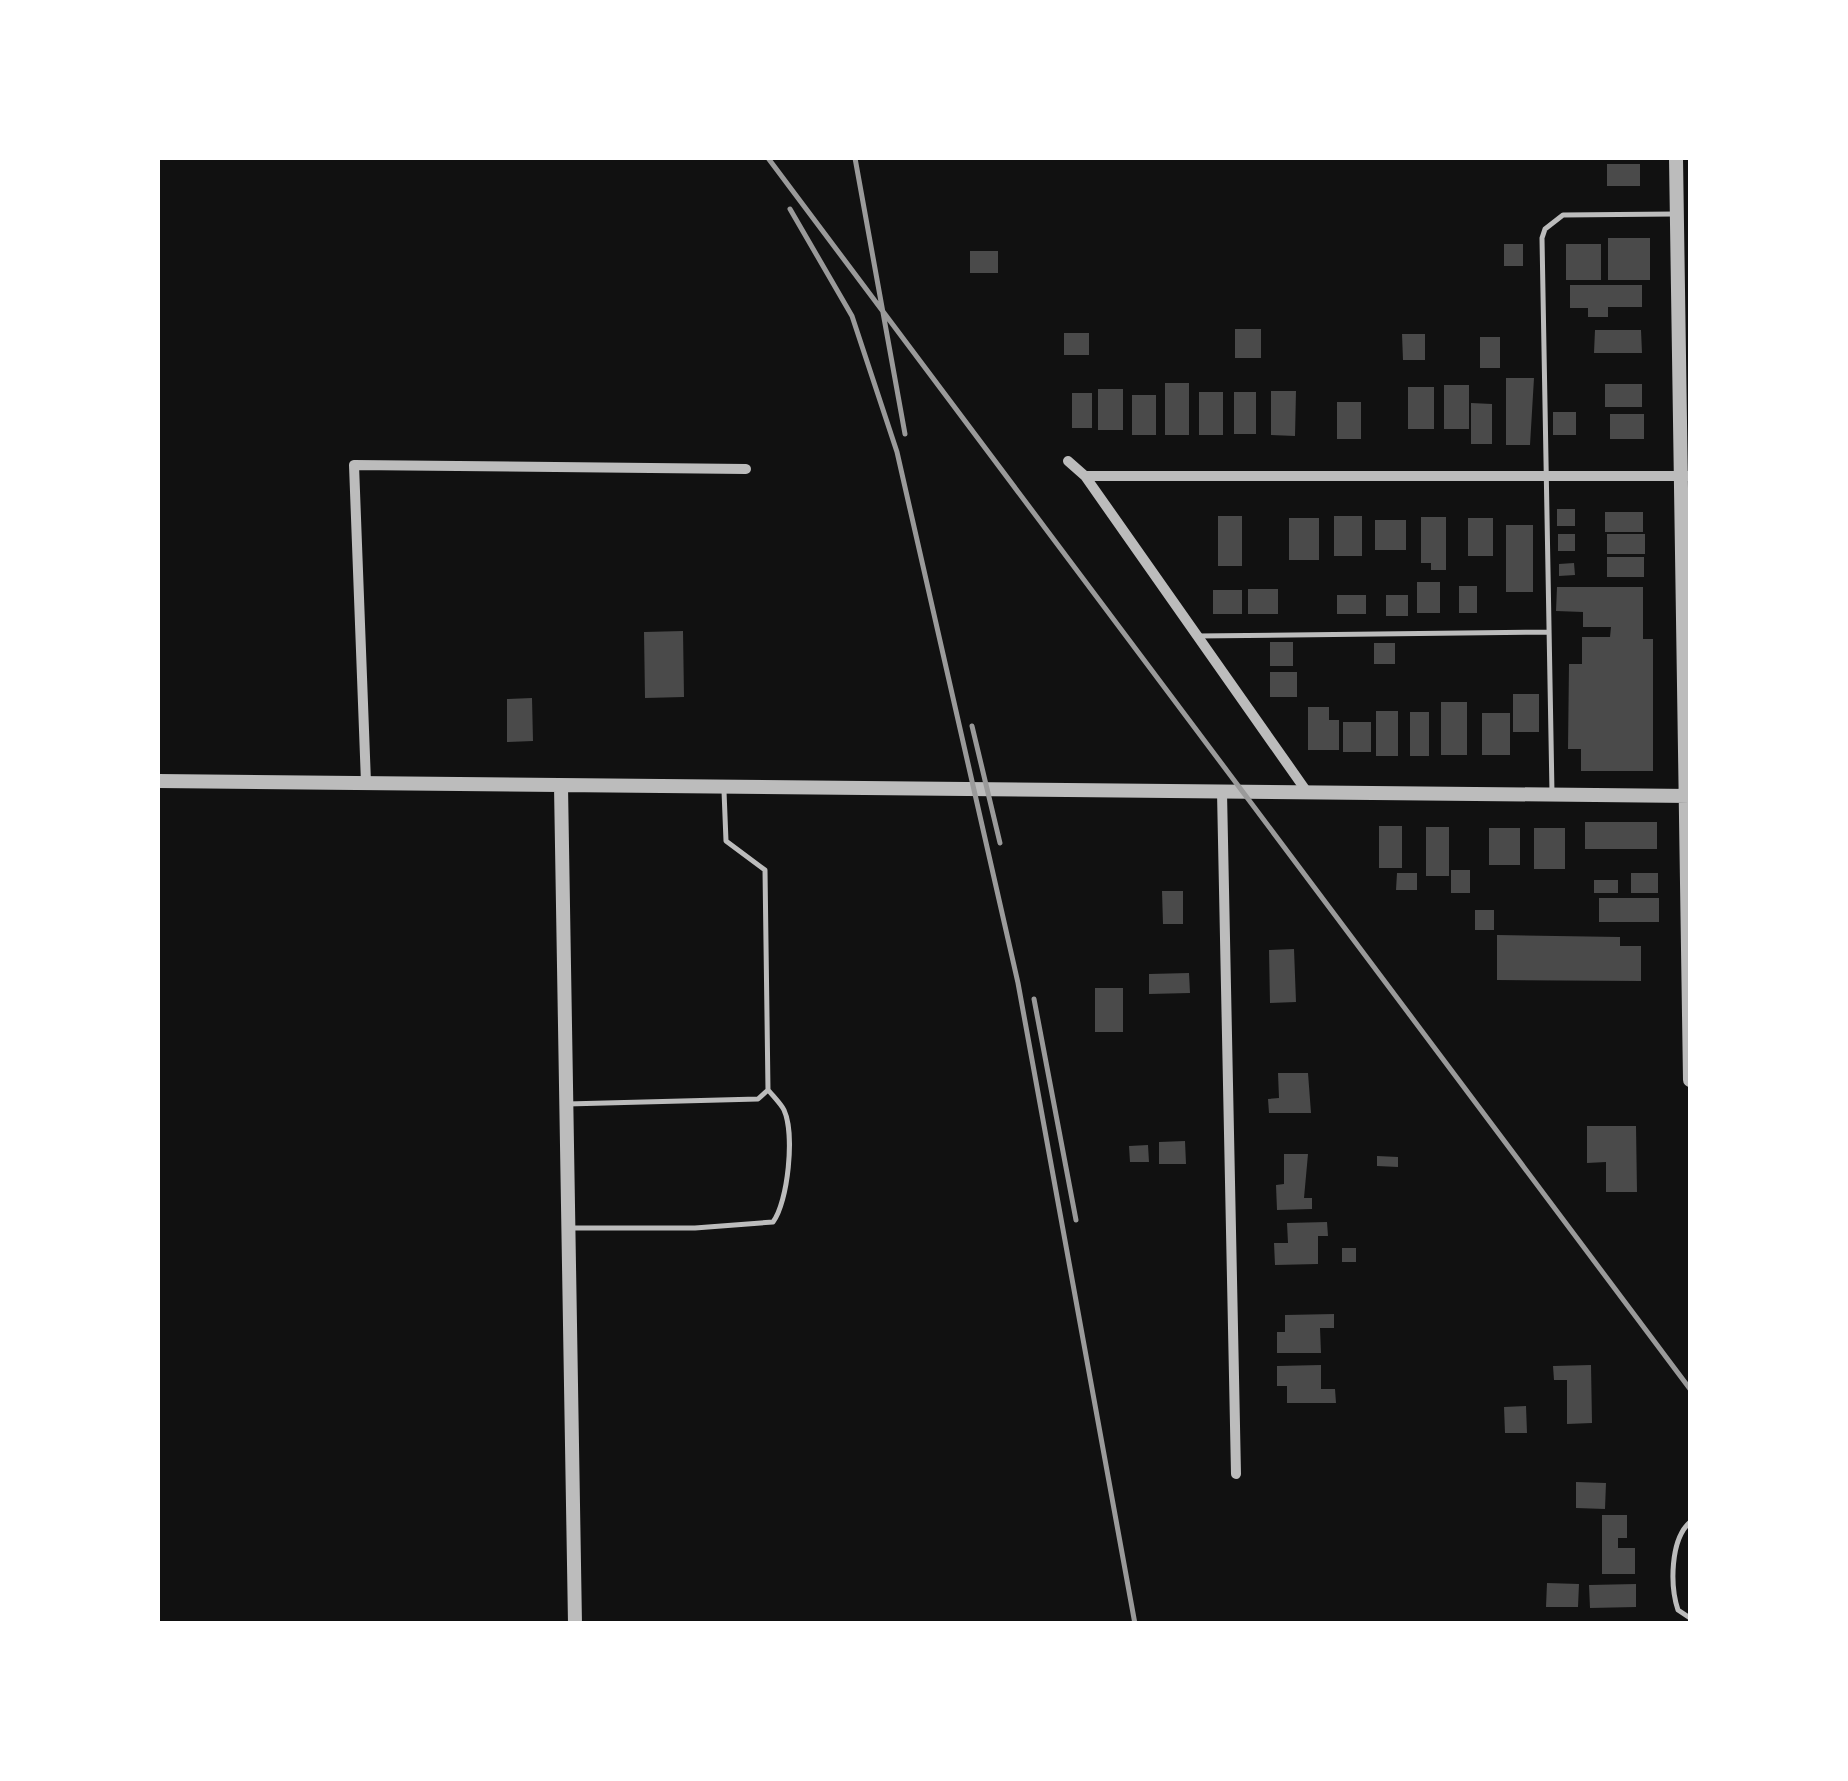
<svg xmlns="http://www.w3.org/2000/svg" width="1848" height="1781" font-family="Ubuntu,sans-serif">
	<rect width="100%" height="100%" fill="#111"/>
	<!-- building -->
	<path fill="#4a4a4a" d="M1607,164H1640V186H1607Z
		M1608,238H1650V280H1608Z
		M1504,244H1523V266H1504Z
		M1566,244H1601V280H1566Z
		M970,251H998V273H970Z
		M1570,285H1642V307H1608V317H1588V308H1570Z
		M1235,329H1261V358H1235Z
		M1595,330H1641L1642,353H1594Z
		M1064,333H1089V355H1064Z
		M1402,334H1425V360H1403Z
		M1480,337H1500V368H1480Z
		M1506,378H1534L1530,445H1506Z
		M1165,383H1189V435H1165Z
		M1605,384H1642V407H1605Z
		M1444,385H1469V429H1444Z
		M1408,387H1434V429H1408Z
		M1098,389H1123V430H1098Z
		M1271,391H1296L1295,436L1271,435Z
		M1199,392H1223V435H1199Z
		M1234,392H1256V434H1234Z
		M1072,393H1092V428H1072Z
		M1132,395H1156V435H1132Z
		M1337,402H1361V439H1337Z
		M1471,403L1492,404V444H1471Z
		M1553,412H1576V435H1553Z
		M1610,414H1644V439H1610Z
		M1557,509H1575V526H1557Z
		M1605,512H1643V532H1605Z
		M1218,516H1242V566H1218Z
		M1334,516H1362V556H1334Z
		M1421,517H1446V570H1431V563H1421Z
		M1289,518H1319V560H1289Z
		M1468,518H1493V556H1468Z
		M1375,520H1406V550H1375Z
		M1506,525H1533V592H1506Z
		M1558,534H1575V551H1558Z
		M1607,534H1645V554H1607Z
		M1607,557H1644V577H1607Z
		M1574,563L1575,575L1559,576V564Z
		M1417,582H1440V613H1417Z
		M1459,586H1477V613H1459Z
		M1557,587H1643V639H1653V771H1581V749H1568L1569,664H1582V637H1610L1611,627H1583V612L1556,611Z
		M1248,589H1278V614H1248Z
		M1213,590H1242V614H1213Z
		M1337,595H1366V614H1337Z
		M1386,595H1408V616H1386Z
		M683,631L684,697L645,698L644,632Z
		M1270,642H1293V666H1270Z
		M1374,643H1395V664H1374Z
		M1270,672H1297V697H1270Z
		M1513,694H1539V732H1513Z
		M532,698L533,741L507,742V699Z
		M1441,702H1467V755H1441Z
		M1308,707H1329V720H1339V750H1308Z
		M1376,711H1398V756H1376Z
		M1410,712H1429V756H1410Z
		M1482,713H1510V755H1482Z
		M1343,722H1371V752H1343Z
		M1585,822H1657V849H1585Z
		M1379,826H1402V868H1379Z
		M1426,827H1449V876H1426Z
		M1489,828H1520V865H1489Z
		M1534,828H1565V869H1534Z
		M1451,870H1470V893H1451Z
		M1397,873H1417V890H1396Z
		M1631,873H1658V893H1631Z
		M1594,880H1618V893H1594Z
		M1162,891H1183V924H1163Z
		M1599,898H1659V922H1599Z
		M1475,910H1494V930H1475Z
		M1497,935L1620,937V946H1641V981L1497,980Z
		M1294,949L1296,1002L1270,1003L1269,950Z
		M1189,973L1190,993L1149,994V974Z
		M1095,988H1123V1032H1095Z
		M1278,1073H1308L1311,1113H1269L1268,1099L1279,1098Z
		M1587,1126H1636L1637,1192H1606V1162L1587,1163Z
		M1185,1141L1186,1164H1159V1142Z
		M1148,1145L1149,1162H1130L1129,1146Z
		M1284,1154H1308L1304,1198H1312V1209L1277,1210L1276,1185L1284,1184Z
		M1377,1156L1398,1157V1167L1377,1166Z
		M1327,1222L1328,1236H1318V1264L1275,1265L1274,1243H1288L1287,1223Z
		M1342,1248H1356V1262H1342Z
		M1334,1314V1328H1320L1321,1353H1277V1332H1285V1315Z
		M1321,1365V1389H1335L1336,1403H1287V1386H1277V1366Z
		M1591,1365L1592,1423L1567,1424V1380H1554L1553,1366Z
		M1526,1406L1527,1433H1505L1504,1407Z
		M1576,1482L1606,1483L1605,1509L1576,1508Z
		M1602,1515H1627V1538H1618V1548H1635V1574H1602Z
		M1547,1583L1579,1584L1578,1607H1546Z
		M1636,1584V1607L1590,1608L1589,1585Z"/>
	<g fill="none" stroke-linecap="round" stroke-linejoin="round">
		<!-- service -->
		<path stroke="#bcbcbc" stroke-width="5" d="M1197,636L1549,632
			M1552,793L1542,238L1545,229L1563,215L1674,214
			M567,1104L758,1099L768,1090L765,870L726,841L724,791
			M570,1228H695L773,1222C788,1202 795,1134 784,1110C781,1104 774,1097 769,1091
			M1690,1522C1670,1540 1670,1586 1678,1610L1690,1618"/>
		<!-- minor -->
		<path stroke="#bcbcbc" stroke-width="10" d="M1068,461L1085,476L1307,792
			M1085,476H1690
			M366,783L354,465L746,469
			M1222,792L1236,1474"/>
		<!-- tertiary -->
		<path stroke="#bcbcbc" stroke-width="14" d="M1676,158L1690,1080
			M158,781L1690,796
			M561,786L575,1624"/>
		<!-- rail -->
		<path stroke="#9a9a9a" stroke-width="5" d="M768,158L1690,1389
			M855,158L905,434
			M790,209L852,316L897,452L1018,983L1135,1624
			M972,726L1000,843
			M1034,999L1076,1220"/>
	</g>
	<!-- border -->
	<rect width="1848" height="1781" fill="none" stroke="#ffffff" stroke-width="320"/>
</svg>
